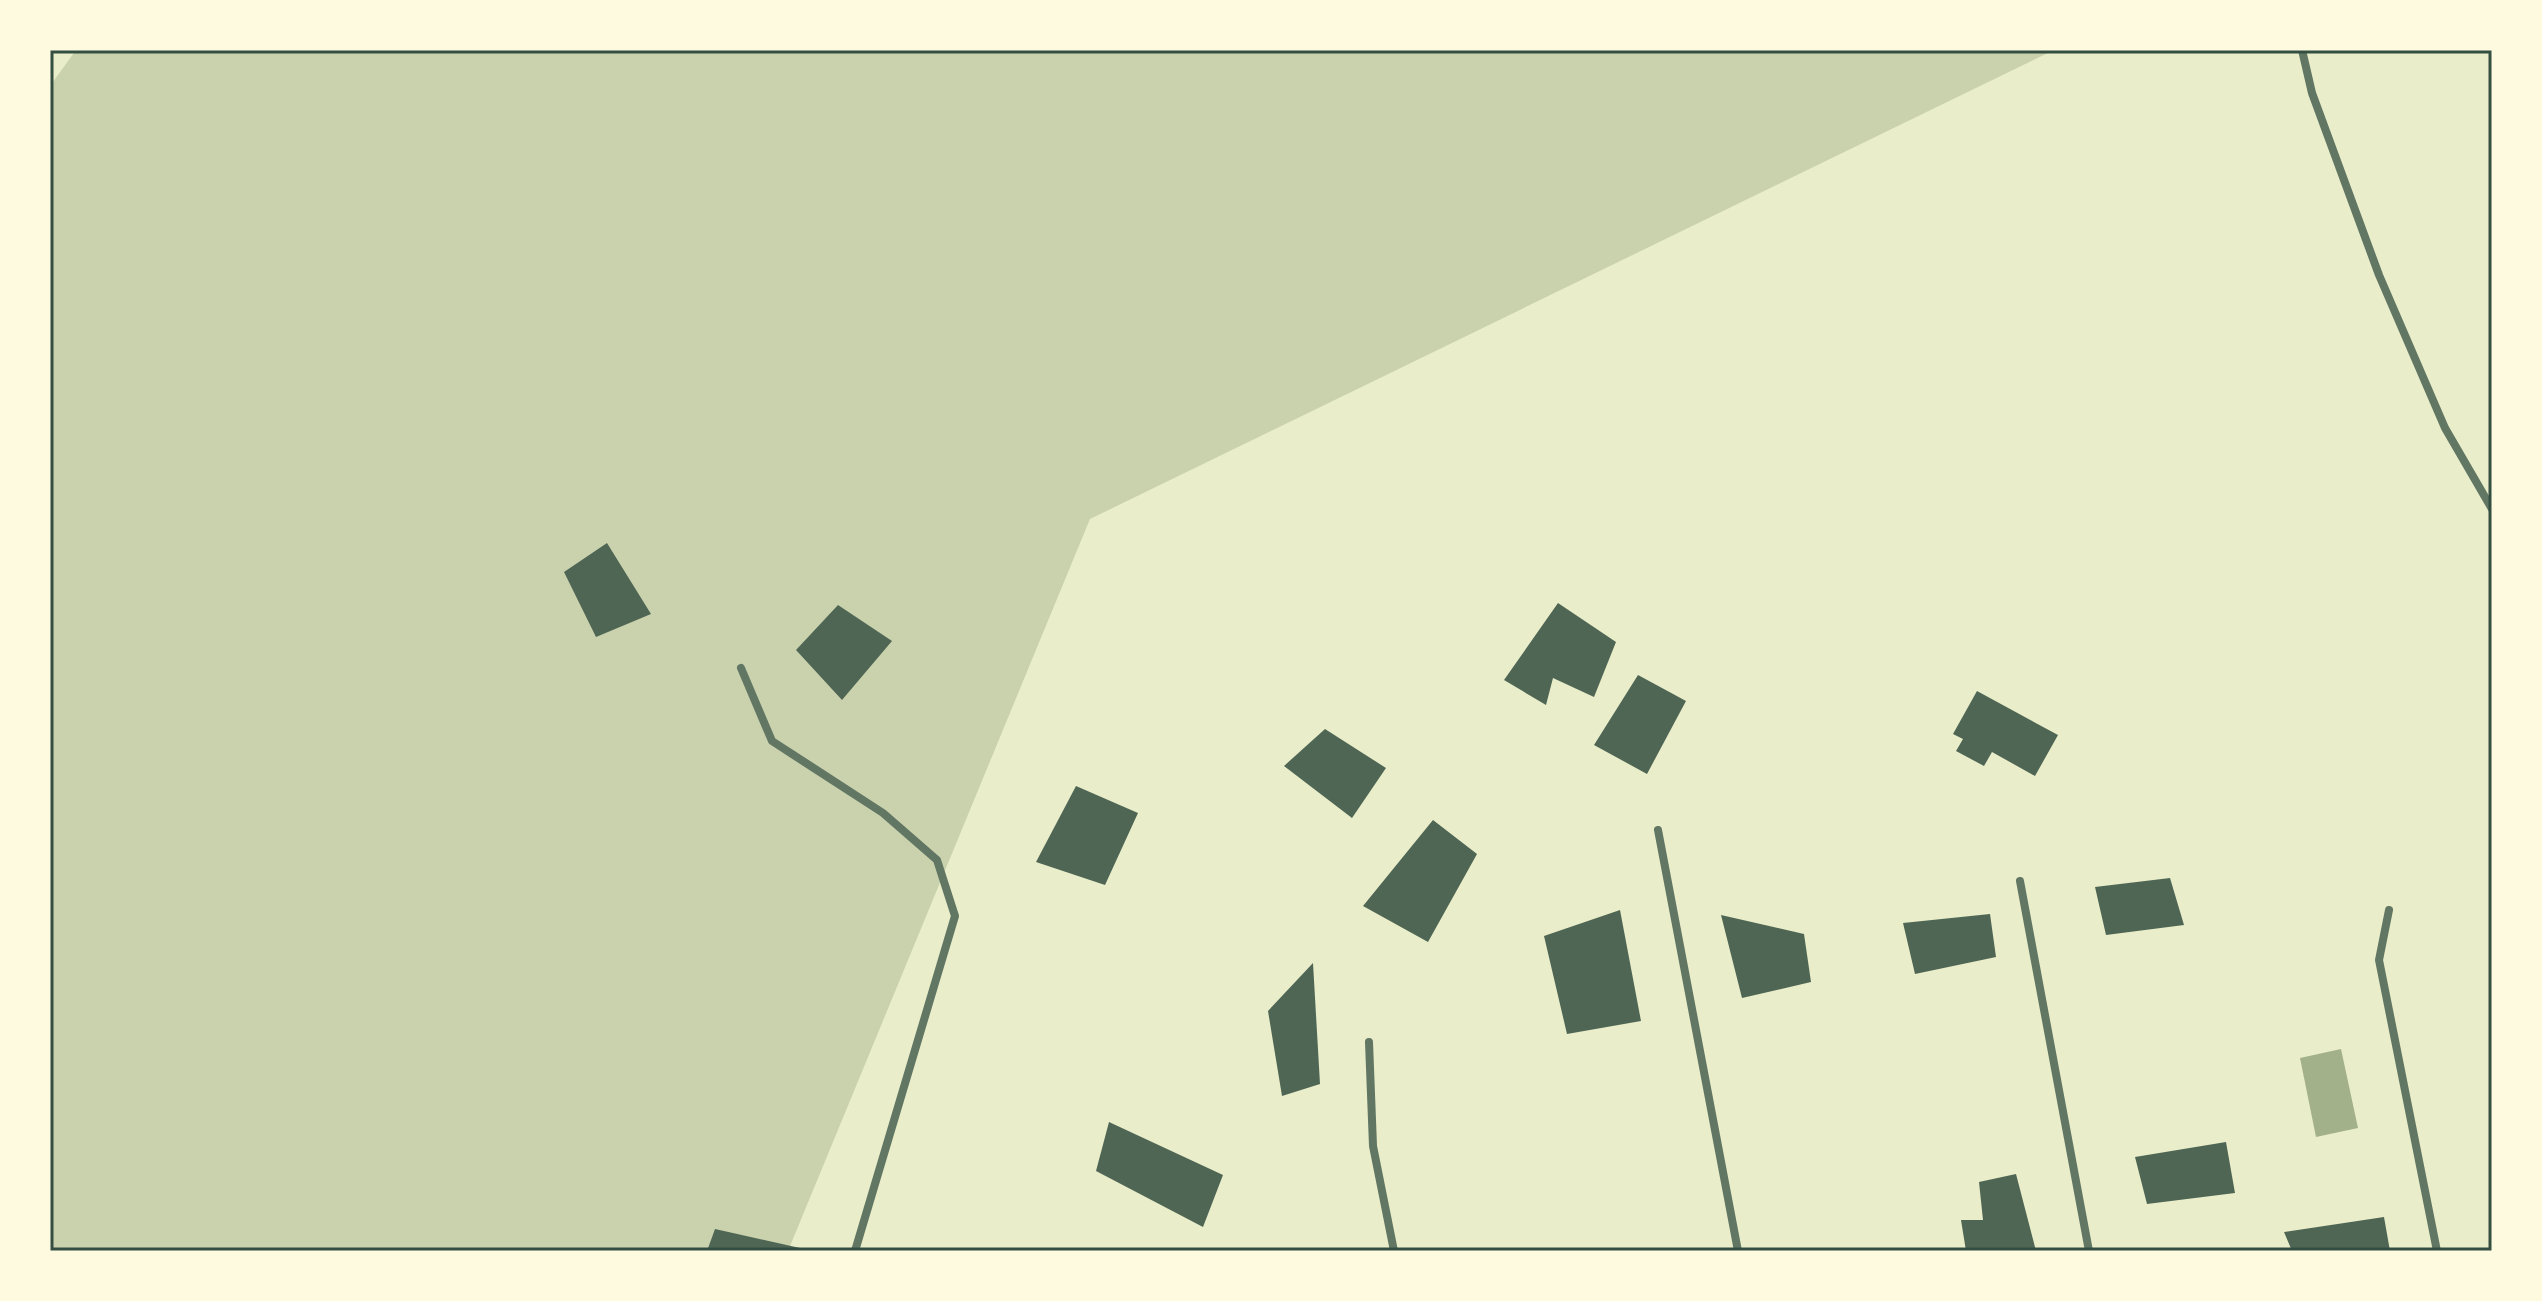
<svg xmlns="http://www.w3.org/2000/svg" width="2542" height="1301" font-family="'Noto Sans',sans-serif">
	<rect width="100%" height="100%" fill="#e9edc9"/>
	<!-- green -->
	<path fill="#cad2ad" d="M76,50H2054L1090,519L788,1251H50V86Z"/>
	<!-- water -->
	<path fill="#a3b18a" d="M2341,1049L2358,1128L2316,1137L2300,1058Z"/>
	<!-- building -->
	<path fill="#4f6655" d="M607,543L651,614L596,637L564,572Z
		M1558,603L1616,642L1594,697L1553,678L1546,705L1504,680Z
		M838,605L892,641L842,700L796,650Z
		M1638,675L1686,701L1647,774L1594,745Z
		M1977,691L2058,735L2035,776L1992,752L1984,766L1956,751L1963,739L1953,734Z
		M1325,729L1386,768L1352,818L1284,766Z
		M1076,786L1138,813L1105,885L1036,862Z
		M1433,820L1477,854L1428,942L1363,906Z
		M2170,878L2184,925L2106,935L2095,887Z
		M1620,910L1641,1021L1567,1034L1544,936Z
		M1990,914L1996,957L1915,974L1903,923Z
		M1721,915L1804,934L1811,982L1742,998Z
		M1313,963L1320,1084L1282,1096L1268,1011Z
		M1109,1122L1223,1175L1203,1227L1096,1171Z
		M2226,1142L2235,1193L2147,1204L2135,1157Z
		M2016,1174L2036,1251H1966L1961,1220H1983L1979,1182Z
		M2384,1217L2390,1251H2292L2284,1232Z
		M715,1229L809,1250V1251H707Z"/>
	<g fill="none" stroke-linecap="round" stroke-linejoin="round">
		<!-- minor -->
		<path stroke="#617663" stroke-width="8" d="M2302,50L2312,93L2379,275L2445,428L2492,509
			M741,668L772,741L883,813L937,860L955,916L855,1251
			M1658,830L1738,1251
			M2020,881L2089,1251
			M2389,910L2379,960L2437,1251
			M1369,1042L1373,1146L1394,1251"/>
	</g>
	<!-- border -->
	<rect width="2542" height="1301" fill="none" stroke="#fefae0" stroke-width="104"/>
	<rect x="52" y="52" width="2438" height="1197" fill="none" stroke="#344e41" stroke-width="3"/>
</svg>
